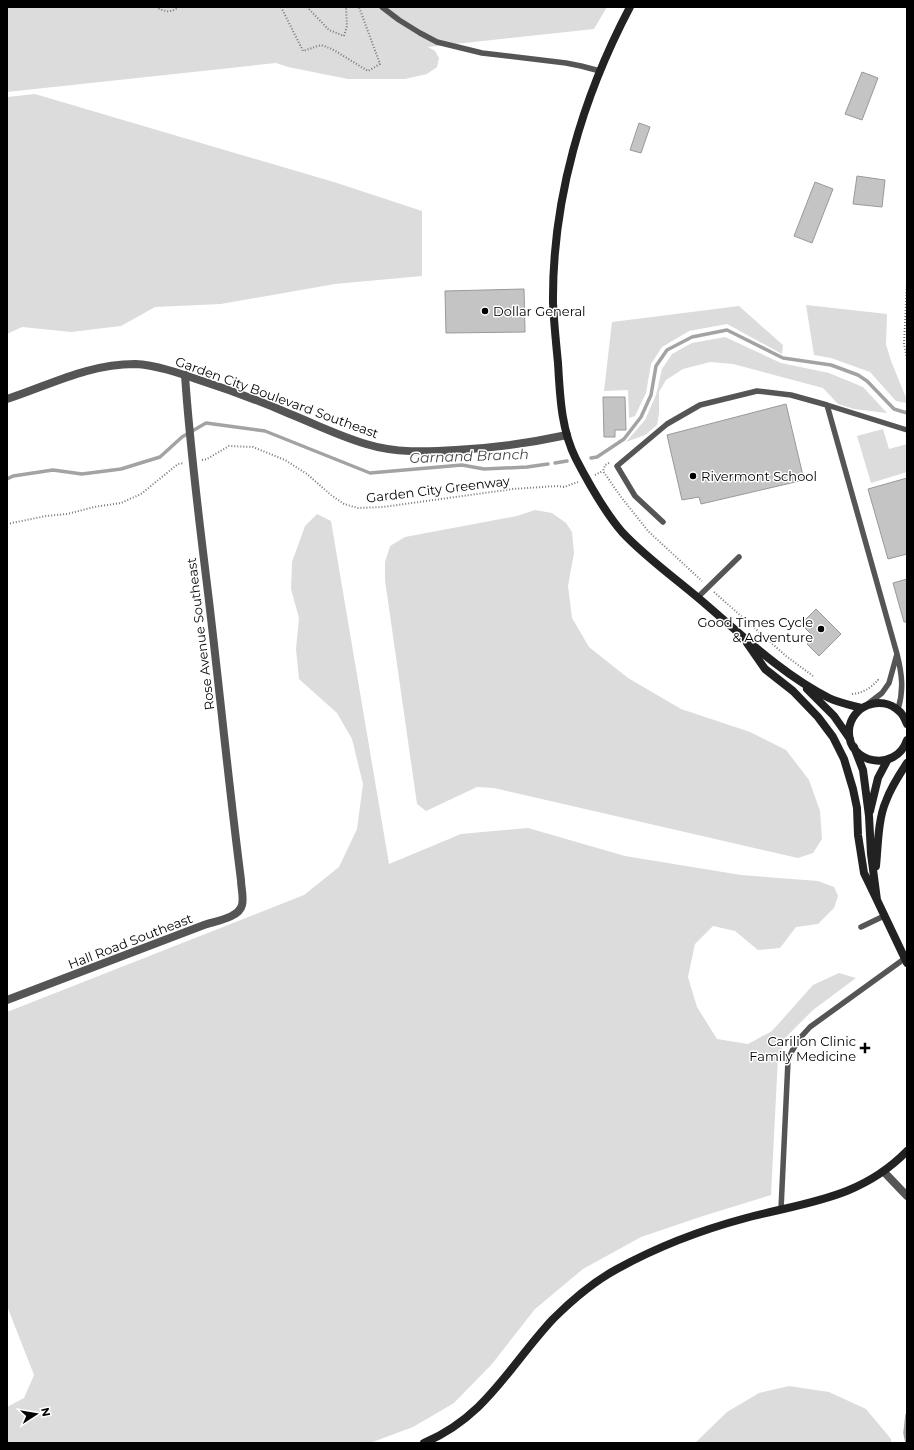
<svg xmlns="http://www.w3.org/2000/svg" width="914" height="1450" font-family="Montserrat,sans-serif">
	<rect width="100%" height="100%" fill="#fff"/>
	<!-- green -->
	<path fill="#dcdcdc" d="M7,7H607L594,29L428,47L435,51L439,58L437,67L427,74L405,79H348L288,67L276,63L7,92Z
		M35,94L337,183L422,211V276L335,284L221,304L155,307L121,326L71,332L22,327L7,334V97Z
		M806,305L887,314L886,344L891,361L907,400V403L896,401L870,372L831,358L814,355Z
		M739,306L783,345L782,354L727,324L689,331L662,347L651,364L646,393L635,416L629,418L628,390L604,391L612,322Z
		M725,337L781,363L829,373L863,387L887,413L854,409L838,404L823,388L733,364L710,362L683,369L666,380L659,392V413L657,425L645,435L626,442L645,420L656,395L662,369L672,354L692,343Z
		M883,429L889,449L907,444V472L871,483L857,436Z
		M535,510L552,513L566,523L572,532L574,553L568,586L572,618L589,647L628,678L681,709L750,732L786,750L809,780L820,811L822,839L813,853L798,858L494,788L477,787L426,811L417,804L385,580V562L390,546L405,537L517,516Z
		M317,514L331,521L389,864L461,834L528,828L625,856L741,875L818,881L834,887L838,896L834,908L818,924L796,927L780,948L758,950L735,931L713,926L695,944L688,977L697,1007L717,1039L748,1044L772,1031L813,985L839,973L856,978L813,1010L787,1036L778,1057L771,1195L703,1216L641,1237L583,1269L535,1309L492,1364L454,1403L413,1427L370,1443H7V1407L24,1398L34,1375L7,1306V1012L304,895L339,867L357,829L363,784L352,739L337,713L299,679L296,649L299,618L291,589L292,562L305,526Z
		M789,1386L829,1392L866,1409L891,1439V1443H695L727,1412L759,1393Z"/>
	<g fill="none" stroke-linecap="round" stroke-linejoin="round">
		<!-- stream -->
		<path stroke="#a3a3a3" stroke-width="3.5" d="M591,458L597,457L624,439L641,417L651,395L656,366L667,350L692,337L727,330L783,358L831,365L858,375L867,381L894,409L907,413
			M555,463L567,461
			M7,479L13,476L53,470L82,474L121,469L160,457L182,437L206,423L265,431L370,473L462,465L484,469L527,467L548,464
			M907,1443L905,1433L907,1415"/>
	</g>
	<!-- building -->
	<path fill="#c4c4c4" stroke="#999" d="M862,72L878,78L862,120L845,114Z
		M639,123L650,127L641,153L630,150Z
		M857,176L885,180L882,207L853,204Z
		M815,182L833,189L812,243L794,236Z
		M524,289L525,332L446,333L445,291Z
		M603,397H625L626,430H615V437H604Z
		M786,404L804,480L701,504L699,497L682,500L667,435Z
		M907,478V554L888,559L868,489Z
		M907,579V622H904L893,583Z
		M816,609L841,634L819,656L807,644L814,637L801,624Z"/>
	<g fill="none" stroke-linecap="round" stroke-linejoin="round">
		<!-- path -->
		<path stroke="#777" stroke-width="2" stroke-dasharray="1 2" stroke-linecap="butt" d="M156,7C163,11 171,14 178,7
			M281,7L303,51L321,45L332,49L368,71L380,64L359,7
			M307,7L329,30L344,36L347,26L346,7
			M907,283L904,344L907,359
			M202,460L207,459L229,446L253,447L285,460L307,474L331,495L344,504L358,508L383,507L513,489L557,486L564,487L578,482
			M609,463L605,465L603,471L621,497L648,531L702,581
			M595,475L603,471
			M7,524L46,516L67,514L94,507L121,503L141,494L178,464L184,463
			M714,592L786,656L813,676
			M852,694C863,693 871,688 878,680L880,682"/>
		<!-- service -->
		<path stroke="#555" stroke-width="5.5" d="M382,7L399,20L420,33L437,42L482,53L566,63L581,66L600,71
			M827,405L907,430
			M663,522L635,496L617,466L667,424L700,405L757,391L791,395L827,405L897,654
			M698,597L739,557
			M869,703L882,693L889,683L897,654C902,674 904,690 898,709
			M861,927L884,916
			M781,1209L788,1061L792,1051L800,1038L810,1027L904,959"/>
		<!-- minor -->
		<path stroke="#555" stroke-width="8" d="M7,1000L204,925C215,921 239,918 242,905C244,897 241,888 241,880C229,787 220,694 209,601C200,526 190,451 185,375"/>
		<!-- tertiary -->
		<path stroke="#555" stroke-width="8" d="M7,399C50,385 88,364 135,364C156,365 179,373 199,380C230,390 260,401 290,414C315,424 339,436 366,444C395,453 426,452 456,450C493,448 530,443 567,435
			M884,1172L907,1196"/>
		<!-- secondary -->
		<path stroke="#222" stroke-width="8" d="M630,7C582,98 552,200 553,303C554,323 556,343 558,363C560,396 561,429 576,459C589,484 604,511 622,532C648,560 681,582 710,608C747,640 785,676 829,698C839,703 851,705 862,708
			M747,643L765,669L793,691L818,717L833,737L844,759L853,789L857,808L858,835L864,873L877,900
			M807,689L834,716L850,739
			M907,724C905,719 903,714 899,711C881,694 851,706 849,730C847,764 896,773 907,740
			M854,747L863,770L869,816L871,854L877,900L907,963
			M870,811L878,778L887,761
			M876,866C878,846 878,819 886,801C891,787 899,775 907,763
			M424,1443C487,1416 509,1366 553,1319C572,1300 593,1282 617,1269C657,1247 701,1230 746,1218C806,1202 860,1199 907,1151"/>
	</g>
	<!-- markers -->
	<g fill="#000" stroke="#fff" stroke-width="1.5">
		<circle cx="485" cy="311" r="4"/>
		<circle cx="693" cy="476" r="4"/>
		<circle cx="821" cy="629" r="4"/>
		<path d="M863 1042h4v4h4v4h-4v4h-4v-4h-4v-4h4z"/>
	</g>
	<g text-anchor="middle" stroke-width="3" stroke-linejoin="round" paint-order="stroke">
		<!-- poi labels -->
		<g font-size="13" fill="#000" stroke="#fff" text-anchor="start">
			<text x="493" y="316">Dollar General</text>
			<text x="701" y="481">Rivermont School</text>
			<text x="813" y="627" text-anchor="end">Good Times Cycle<tspan x="813" dy="15">&amp; Adventure</tspan></text>
			<text x="856" y="1046" text-anchor="end">Carilion Clinic<tspan x="856" dy="15">Family Medicine</tspan></text>
		</g>
		<!-- street labels -->
		<g font-size="13" fill="#000" stroke="#fff">
			<text transform="translate(277 397) rotate(20)" y="5">Garden City Boulevard Southeast</text>
			<text transform="translate(438 489) rotate(-7)" y="5">Garden City Greenway</text>
			<text transform="translate(200 634) rotate(-97)" y="5">Rose Avenue Southeast</text>
			<text transform="translate(130 941) rotate(-21)" y="5">Hall Road Southeast</text>
		</g>
		<!-- water labels -->
		<g font-size="14" font-style="italic" fill="#444" stroke="#fff">
			<text transform="translate(469 456) rotate(-2)" y="5">Garnand Branch</text>
		</g>
	</g>
	<!-- border -->
	<rect width="914" height="1450" fill="none" stroke="#000000" stroke-width="16"/>
	<!-- north arrow -->
	<g transform="translate(36 1414) rotate(78)" stroke="#ffffff" stroke-width="3" paint-order="stroke">
	<path d="M0-3L7 15L0 10L-7 15Z" fill="#000000"/>
	<text y="-6" font-size="11" font-weight="bold" text-anchor="middle" fill="#000000">N</text>
	</g>
</svg>
